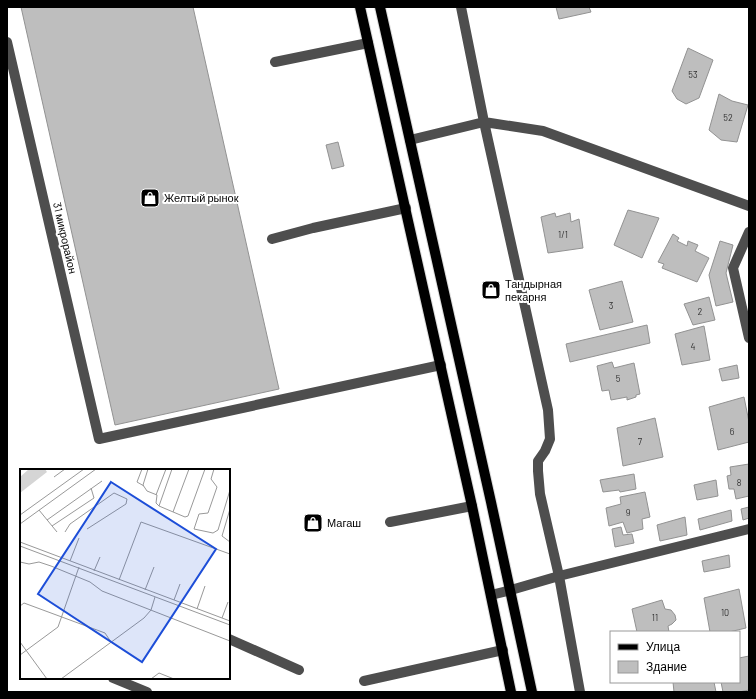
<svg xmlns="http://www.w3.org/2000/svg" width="756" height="699" font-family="Barlow,sans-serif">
	<rect width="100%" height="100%" fill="#fff"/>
	<!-- building -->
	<path fill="#bebebe" stroke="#929292" d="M21,7H193L279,389L115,425Z
		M556,7H589L591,12L559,19Z
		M688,48L713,60L699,98L686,104L677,99L672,91Z
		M719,94L732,101L748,105L737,142L721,140L709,130Z
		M338,142L344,166L332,169L326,145Z
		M628,210L659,218L642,258L614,245Z
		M555,213L556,217L570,213L571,222L579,219L583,248L548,253L541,217Z
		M673,234L679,238L677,241L687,246L688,241L698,245L695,251L709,258L697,282L662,268L664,264L658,262Z
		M720,241L733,245L726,273L733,302L716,306L709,275Z
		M622,281L633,322L600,330L589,290Z
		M709,297L715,320L693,325L684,304Z
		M647,325L650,343L570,362L566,344Z
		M704,326L710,360L682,365L675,334Z
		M612,362L614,368L634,363L640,394L636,395V397L627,400V397L611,400L609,390L602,391L597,366Z
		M737,365L739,378L722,381L719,369Z
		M744,397L749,422V442L718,450L709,407Z
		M655,418L663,457L623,466L617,428Z
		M749,464V496L736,499L734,489H729L727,476L731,475L730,467Z
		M634,474L636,489L620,492L619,490L603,492L600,480Z
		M716,480L718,496L697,500L694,485Z
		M645,492L650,517L642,519L643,529L627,533L623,522L609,526L606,508L621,504L620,497Z
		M749,507V518L743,520L741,509Z
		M731,510L732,521L700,530L698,519Z
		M685,517L687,535L660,541L657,525Z
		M621,527L623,535L632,534L634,543L615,547L612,529Z
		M729,555L730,567L704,572L702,561Z
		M739,589L746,628L729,632H710L704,598Z
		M662,600L665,609L671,610L675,615L676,620L672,624L668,626L669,632H637L632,609Z
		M749,656V690L739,692H723L721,682H739V658Z
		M673,682H714L716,692H674Z"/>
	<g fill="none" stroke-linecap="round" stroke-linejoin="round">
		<defs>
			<path id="major" d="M360,7L472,506L511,692
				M380,7L491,502L532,692"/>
		</defs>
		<!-- major casing -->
		<use href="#major" stroke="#dbdbdb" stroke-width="12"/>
		<!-- minor -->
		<path stroke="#4e4e4e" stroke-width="10" d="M461,7L484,122L548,410L550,439L545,451L538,461V471L540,494L559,576L580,692
			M7,42L99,439L441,365
			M275,62L368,43
			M410,140L484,122L543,131L749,206
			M749,232L733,268L749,338
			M272,239L313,228L406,208
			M390,522L472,506
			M491,595L511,590L559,576L749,529
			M229,639L299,670
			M113,678L147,692
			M364,681L503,650"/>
		<!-- major -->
		<use href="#major" stroke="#000" stroke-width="10"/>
	</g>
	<!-- icons -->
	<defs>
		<symbol id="shop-square" viewBox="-11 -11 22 22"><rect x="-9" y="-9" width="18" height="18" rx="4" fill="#000" stroke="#fff"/><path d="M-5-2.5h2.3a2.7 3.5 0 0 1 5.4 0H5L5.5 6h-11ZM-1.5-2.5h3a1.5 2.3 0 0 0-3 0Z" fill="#fff"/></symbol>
	</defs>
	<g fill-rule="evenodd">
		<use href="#shop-square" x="139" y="187" width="22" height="22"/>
		<use href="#shop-square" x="480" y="279" width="22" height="22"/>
		<use href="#shop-square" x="302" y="512" width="22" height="22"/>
	</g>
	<g text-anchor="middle" stroke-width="4" stroke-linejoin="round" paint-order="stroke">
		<!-- number labels -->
		<g font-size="9" fill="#303030">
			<text x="693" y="78">53</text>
			<text x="728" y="121">52</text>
			<text x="563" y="238">1/1</text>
			<text x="611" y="309">3</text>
			<text x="700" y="315">2</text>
			<text x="693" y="350">4</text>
			<text x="618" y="382">5</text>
			<text x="732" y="435">6</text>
			<text x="640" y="445">7</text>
			<text x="739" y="486">8</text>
			<text x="628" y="516">9</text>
			<text x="725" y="616">10</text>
			<text x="655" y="621">11</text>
		</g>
		<!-- poi labels -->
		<g font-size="11" fill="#000" stroke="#fff" text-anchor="start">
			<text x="164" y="202">Желтый рынок</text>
			<text x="505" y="288">Тандырная<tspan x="505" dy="13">пекарня</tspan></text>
			<text x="327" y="527">Магаш</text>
		</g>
		<!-- street labels -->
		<g font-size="11" fill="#000" stroke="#fff">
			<text transform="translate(65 238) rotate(77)" y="4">31 микрорайон</text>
		</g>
	</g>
	<!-- overview -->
	<g transform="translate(20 469)">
		<rect width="210" height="210" fill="#fff"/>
		<path d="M9,0H25L27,3L0,24V8Z" fill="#d5d5d5"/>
		<path fill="none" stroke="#999" stroke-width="1" d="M122,0L117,13L124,17M128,0L123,16L127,22L137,26L136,34L139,37M152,0L139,37L165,48L168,47L185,0M194,0L191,10L197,18L188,44L179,45L174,60L193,64L198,61L210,21M34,8L45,0M136,26L146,0M210,40L202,67L210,73M19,41L37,63M153,43L169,0M0,46L64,0M27,51L82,12M0,55L76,0M32,57L74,29L71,19M45,63L50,55L94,24L107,30L106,35L67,60M0,73L210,152M0,77L210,156M50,92L59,69M0,93L9,95L19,93L31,97L70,113L82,122L210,172M74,102L80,88M99,111L121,53L210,85M125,121L134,98M154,131L160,115M0,137L4,134L85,164L91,173M177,140L185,117M202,149L208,133M0,173L27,210M0,186L38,158L59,98M41,210L124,149L131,141L135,128M131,210L139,204L154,210"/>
		<path fill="#1d4ed8" fill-opacity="0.15" stroke="#1d4ed8" stroke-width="2" d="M91,13L196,80L122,193L18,125Z"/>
		<rect width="210" height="210" fill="none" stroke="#000" stroke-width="2"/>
	</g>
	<!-- border -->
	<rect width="756" height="699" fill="none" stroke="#000000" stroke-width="16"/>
	<!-- legend -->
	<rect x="610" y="631" width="130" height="52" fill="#ffffff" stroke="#999999"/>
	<rect x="618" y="644" width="20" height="6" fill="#000000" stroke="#999999"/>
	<text x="646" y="651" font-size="12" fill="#000000">Улица</text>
	<rect x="618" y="661" width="20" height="12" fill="#bebebe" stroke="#999999"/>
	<text x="646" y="671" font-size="12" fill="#000000">Здание</text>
</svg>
